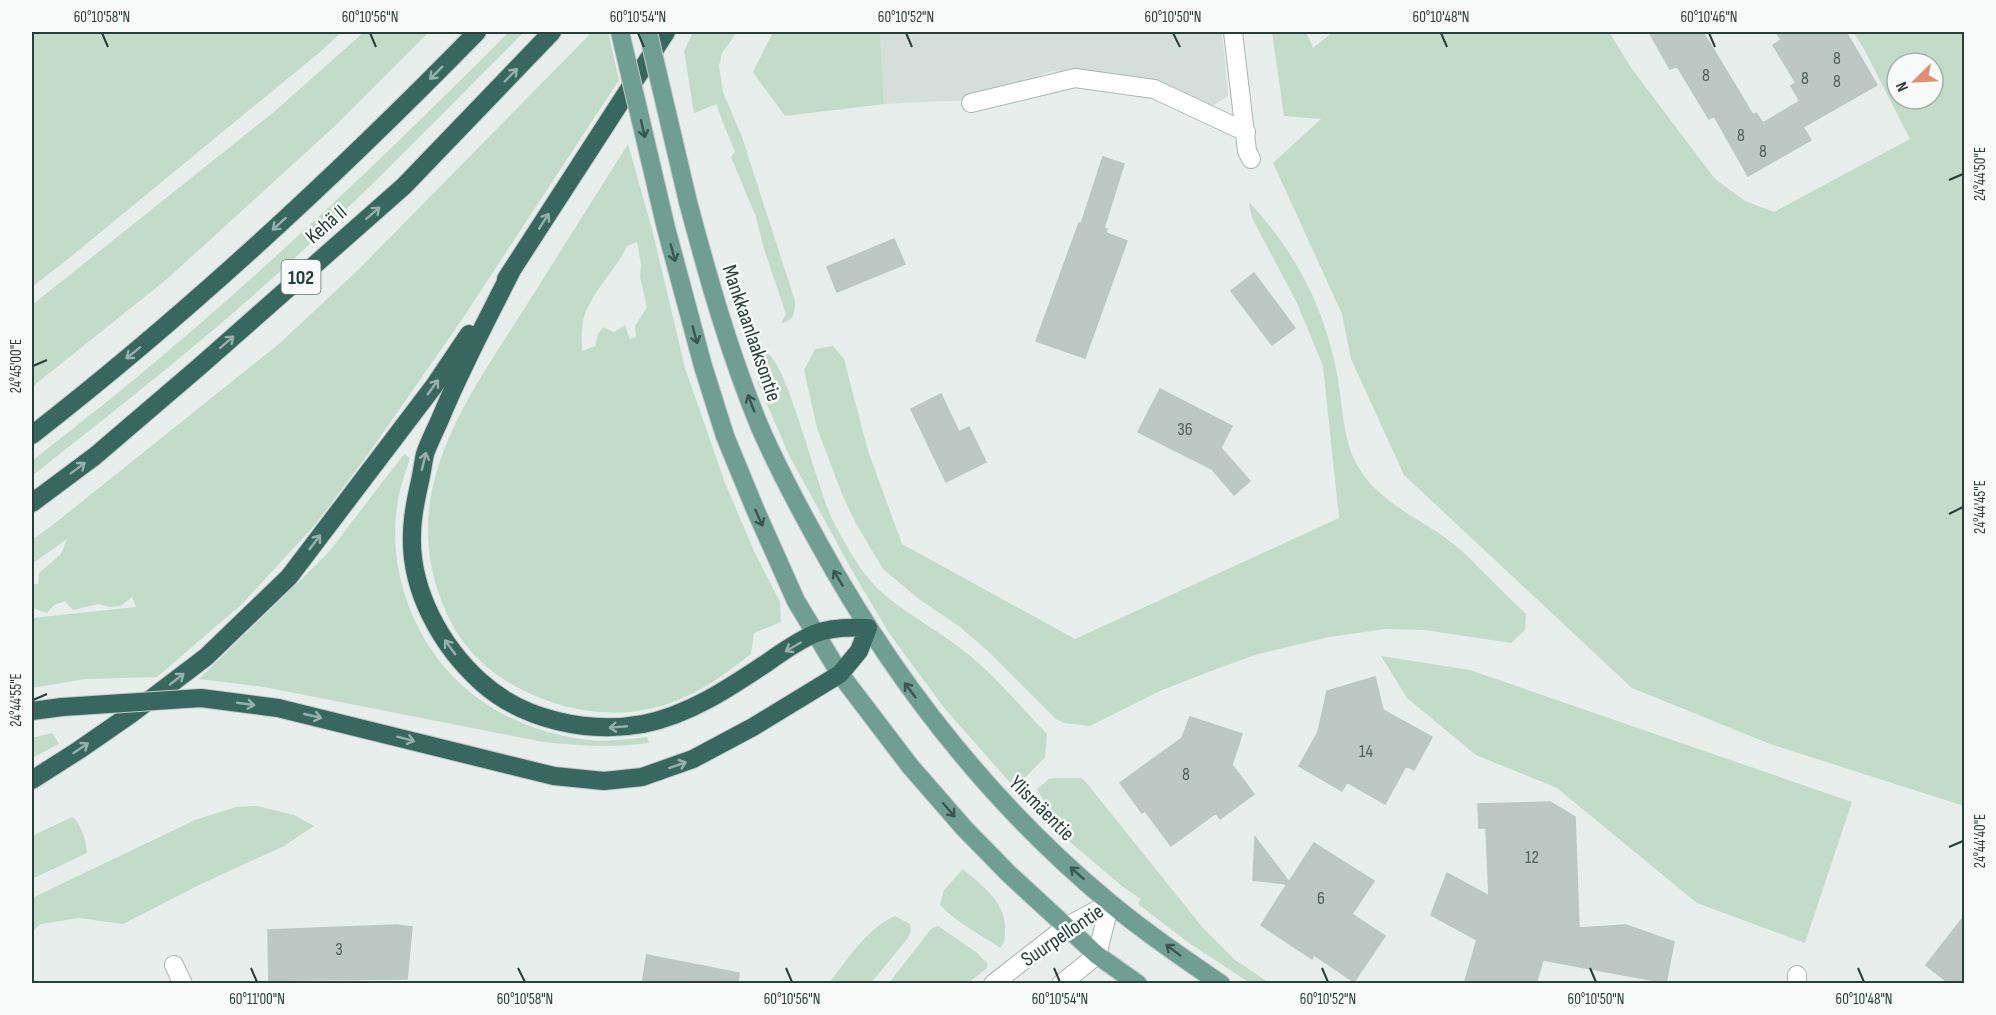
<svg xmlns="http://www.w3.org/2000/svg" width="1996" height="1015" font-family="'Sofia Sans Condensed',sans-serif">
	<rect width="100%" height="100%" fill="#e7eeeb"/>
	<!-- built -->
	<path fill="#d5deda" d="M880,32H1222L1228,96L1212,106L1121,77L1052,71L970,100L884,104Z"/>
	<!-- green -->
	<path fill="#c3dcca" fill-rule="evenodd" d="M32,32H342L320,52L63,263L32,287Z
		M364,32H429L336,125L167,279L32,387V305L275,111Z
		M509,32H524C433,123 344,216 247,301C177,362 104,419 32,476V461C59,439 87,418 114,396C253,283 383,158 509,32Z
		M592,32H608L619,80L461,321L364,460L314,526L242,604L157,677L85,679L32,688V618L136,607L132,597L121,606L109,607L98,604L73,610L65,601L54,605L47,613L35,609L32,603V584H38L39,573L61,554L67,539L32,564V540L54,524L280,343L359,269Z
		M693,32H737L722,53L719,66L723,92L742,137L795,301C795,314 794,320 781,323L786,314L763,246L756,217L731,157L735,152C732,143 717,110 717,104L694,113L684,51Z
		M773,32H880L884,104L785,116L753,72Z
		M1272,32H1306L1313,48L1333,32H1609L1632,69L1715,179L1745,201L1774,212L1910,139L1863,47L1853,32H1964V806L1770,744L1632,688L1404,475L1351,359L1342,314L1273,163L1321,119L1284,116ZM1897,63H1933V99H1897Z
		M628,144L653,233L685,368L725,483L754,551L780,602L781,622L754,633L751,654C731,669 710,686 687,696C639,719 586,717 538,697C497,680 466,655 447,614C393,496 465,402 526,306C560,252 594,198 628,144ZM637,242L641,264L640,277L647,307L635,326L636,337L630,339L625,325L614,332L603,327L598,334L595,346L582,351C582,340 581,324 585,314C594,289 616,270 627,246Z
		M1249,202C1296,253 1324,306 1337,374C1343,404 1342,436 1356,463C1378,505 1423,518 1457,547C1465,553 1473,562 1480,569C1495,584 1510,599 1526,614L1525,630L1511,643L1425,630L1386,629L1329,637L1255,655L1211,671L1162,690L1090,726L1064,723L1056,719L988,651L960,627L919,599L883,569L855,522L842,494L817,428L804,370L815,349L833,346L844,359L868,451L902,544L1075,639L1339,518L1323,366L1297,303L1252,218Z
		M767,353C788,364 819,496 835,525C847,547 860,571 878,589C903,612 933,627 960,648C991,671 1020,706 1047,734L1045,757L1015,788L945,709L889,633L854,574L789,455L758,383L761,359Z
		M404,454L410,458C405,474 399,490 397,506C392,541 397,577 410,609C440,686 507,730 588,740C608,742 628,739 647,737L649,743C613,748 580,746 543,742L264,687L199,679L328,553Z
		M1381,656L1470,670L1852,802L1805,943L1697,903L1557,788L1476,755L1407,698Z
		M52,733L59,744L32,758V738Z
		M1055,778H1081L1085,781L1203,928L1234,959L1269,983H1250L1189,943L1138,904L1141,899L1123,887L1050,825L1053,817L1037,789L1049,779Z
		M257,806L294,815L314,826L284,846L201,884L123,924L79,918L41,924L32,931V898L195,820L236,807Z
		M72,817C81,823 87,842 87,853L32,879V836Z
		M963,869C981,885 1007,903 1005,930C1005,937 1005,943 1000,948C980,934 957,923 940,905L944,890Z
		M895,916L910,924L911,930L908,938L871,983H829C849,958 865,930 895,916Z
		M938,926L976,952L988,964L986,969L968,983H889L931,929Z"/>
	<!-- building -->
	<path fill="#bdc8c4" stroke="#bac7c2" stroke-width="1.5" d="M1649,32H1703L1753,115L1756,113L1763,123L1800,101L1791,86L1796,83L1773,45L1781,40L1776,32H1846L1877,85L1803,127L1811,140L1748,176L1714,116L1709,119L1677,66L1670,69Z
		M1103,157L1124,164L1104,228L1107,229L1106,233L1127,241L1085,358L1036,341L1079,223L1081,224Z
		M894,239L905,264L837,292L827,267Z
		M1254,273L1295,328L1272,345L1231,291Z
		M1160,389L1232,426L1221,448L1250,481L1234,495L1212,469L1138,432Z
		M941,394L959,432L969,427L986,462L946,482L911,409Z
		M1375,677L1383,710L1432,737L1414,770L1406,766L1385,804L1347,782L1342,791L1299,766L1318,732L1327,691Z
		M1190,717L1242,734L1232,765L1254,794L1220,819L1216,813L1171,846L1145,811L1142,813L1120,783L1182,738Z
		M1550,802L1575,817L1579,928L1626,925L1674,942L1666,983L1543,960L1536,984H1464L1477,940L1431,915L1447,873L1489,896L1486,828H1479L1478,804Z
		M1255,837L1289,882L1314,843L1374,881L1352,914L1385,936L1354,982L1314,955L1312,959L1261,925L1287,884L1253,880Z
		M1965,915V984H1950L1926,965Z
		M396,925L412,927L407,979L294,980V984H269L268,930Z
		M647,955L739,973L738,984H642Z"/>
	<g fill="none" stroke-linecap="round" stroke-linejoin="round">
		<defs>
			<path id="street" d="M1233,32L1247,151L1251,159
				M971,103L1075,78L1154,89L1246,132
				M174,965L183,984
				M1797,984V975"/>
			<path id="secondary" d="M993,984L1066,927L1110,903
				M1061,984L1097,955L1110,903"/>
			<path id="primary" d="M688,202C708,277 729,352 759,425C776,465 797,504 818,542C893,679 990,803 1110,903C1145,932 1183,958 1221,984
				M666,228L703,366L725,436L755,509L796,601L840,674L910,766L964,828L1009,874L1097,955L1138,984"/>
			<path id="highway" d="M506,279L666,32
				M32,435C190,312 337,175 477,32
				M32,503L95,456L199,367L404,186L552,32
				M278,708L554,776L604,781L642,777L693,759L753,727L840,674L859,651L868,628C850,627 831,627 814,634C798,641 782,652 768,662C729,688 689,715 643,724C588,734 523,720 481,682C441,646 410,590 412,535C412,517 416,498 420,481C422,472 423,463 425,454C429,442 436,429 441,417C462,366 488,318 512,270
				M32,711L62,707
				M32,780L79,750L131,714L206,657L289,577L434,386L469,334"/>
		</defs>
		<!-- street casing -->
		<use href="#street" stroke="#aab6b2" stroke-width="20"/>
		<!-- secondary casing -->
		<use href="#secondary" stroke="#a4b5af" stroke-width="20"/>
		<!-- primary casing -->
		<use href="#primary" stroke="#c3c9c8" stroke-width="20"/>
		<!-- highway casing -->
		<use href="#highway" stroke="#c3c9c8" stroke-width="20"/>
		<!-- street -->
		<use href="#street" stroke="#fff" stroke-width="18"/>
		<!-- secondary -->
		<use href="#secondary" stroke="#fff" stroke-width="18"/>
		<!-- primary -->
		<use href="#primary" stroke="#719e93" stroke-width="18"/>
		<!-- highway -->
		<use href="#highway" stroke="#37675e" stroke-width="18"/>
		<defs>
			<path id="primary-bridge" d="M620,32L666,228
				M648,32L688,202"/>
			<path id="highway-bridge" d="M62,707L201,698L278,708"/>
		</defs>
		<!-- primary-bridge casing -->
		<use href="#primary-bridge" stroke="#c3c9c8" stroke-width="20" stroke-linecap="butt"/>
		<!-- highway-bridge casing -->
		<use href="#highway-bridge" stroke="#c3c9c8" stroke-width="20" stroke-linecap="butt"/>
		<!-- primary-bridge -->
		<use href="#primary-bridge" stroke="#719e93" stroke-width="18"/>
		<!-- highway-bridge -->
		<use href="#highway-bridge" stroke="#37675e" stroke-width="18"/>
	</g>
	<!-- one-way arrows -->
	<defs><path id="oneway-shaft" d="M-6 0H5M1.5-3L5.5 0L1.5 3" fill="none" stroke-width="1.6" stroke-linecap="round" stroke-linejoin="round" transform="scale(1.5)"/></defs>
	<g stroke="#97b0ac">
		<use href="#oneway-shaft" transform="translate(436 73) rotate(135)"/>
		<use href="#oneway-shaft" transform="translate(511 75) rotate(-46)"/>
		<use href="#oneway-shaft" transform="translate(373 213) rotate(-41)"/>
		<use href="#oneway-shaft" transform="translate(544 221) rotate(-57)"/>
		<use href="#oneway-shaft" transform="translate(279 224) rotate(138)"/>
		<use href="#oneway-shaft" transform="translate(227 342) rotate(-41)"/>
		<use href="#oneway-shaft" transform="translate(133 353) rotate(141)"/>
		<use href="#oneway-shaft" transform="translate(433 387) rotate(-54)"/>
		<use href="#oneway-shaft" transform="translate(424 461) rotate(-76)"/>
		<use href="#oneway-shaft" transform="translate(78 468) rotate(-37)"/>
		<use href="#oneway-shaft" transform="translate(315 542) rotate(-53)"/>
		<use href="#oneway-shaft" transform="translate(450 647) rotate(-126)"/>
		<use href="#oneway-shaft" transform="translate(793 647) rotate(150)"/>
		<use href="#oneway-shaft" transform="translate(177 679) rotate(-38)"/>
		<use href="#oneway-shaft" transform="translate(246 704) rotate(8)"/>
		<use href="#oneway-shaft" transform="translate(313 716) rotate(13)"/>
		<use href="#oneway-shaft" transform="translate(618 727) rotate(175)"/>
		<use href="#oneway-shaft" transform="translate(406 739) rotate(15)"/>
		<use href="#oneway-shaft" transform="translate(81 748) rotate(-34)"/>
		<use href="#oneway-shaft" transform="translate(678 765) rotate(-19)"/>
	</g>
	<g stroke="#3a5650">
		<use href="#oneway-shaft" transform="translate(643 129) rotate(77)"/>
		<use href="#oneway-shaft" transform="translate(673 253) rotate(75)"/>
		<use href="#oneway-shaft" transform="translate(695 335) rotate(75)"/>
		<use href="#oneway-shaft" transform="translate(751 403) rotate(-111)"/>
		<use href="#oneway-shaft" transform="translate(759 518) rotate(66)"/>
		<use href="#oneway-shaft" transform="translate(838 578) rotate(-121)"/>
		<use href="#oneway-shaft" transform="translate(910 690) rotate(-127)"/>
		<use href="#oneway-shaft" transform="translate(949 810) rotate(49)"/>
		<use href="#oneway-shaft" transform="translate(1077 873) rotate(-138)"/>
		<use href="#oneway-shaft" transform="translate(1173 950) rotate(-143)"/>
	</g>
	<!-- ticks -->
	<path fill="none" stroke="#283e39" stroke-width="2" d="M102,33L108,47M370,33L376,47M638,33L644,47M906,33L912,47M1173,33L1180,47M1441,33L1447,47M1709,33L1715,47M1949,180L1963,174M33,366L47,360M1949,514L1963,507M33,700L47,694M1949,847L1963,841M251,968L257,982M518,968L525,982M786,968L792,982M1054,968L1060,982M1322,968L1328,982M1590,968L1596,982M1858,968L1864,982"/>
	<g text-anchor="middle" stroke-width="5" stroke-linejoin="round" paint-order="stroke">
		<!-- number labels -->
		<g font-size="18" fill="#4d605c">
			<text x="1837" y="64">8</text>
			<text x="1706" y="81">8</text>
			<text x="1805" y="84">8</text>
			<text x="1837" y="87">8</text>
			<text x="1741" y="141">8</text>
			<text x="1763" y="157">8</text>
			<text x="1185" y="435">36</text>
			<text x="1366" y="757">14</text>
			<text x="1186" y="780">8</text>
			<text x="1532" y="863">12</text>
			<text x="1321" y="904">6</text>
			<text x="339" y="955">3</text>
		</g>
		<!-- shield labels -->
		<rect fill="#f7faf9" stroke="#667673" stroke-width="1.5" x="281.5" y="260" width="39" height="34" rx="4.5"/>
		<g font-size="20" font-weight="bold" fill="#283e39">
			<text x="301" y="284">102</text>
		</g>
		<!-- street labels -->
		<g font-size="21" fill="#283e39" stroke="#f7faf9">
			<text transform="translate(326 224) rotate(-41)" y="7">Kehä II</text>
			<text transform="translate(752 333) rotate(71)" y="7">Mankkaanlaaksontie</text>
			<text transform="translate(1042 808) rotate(45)" y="7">Ylismäentie</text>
			<text transform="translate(1062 935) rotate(-34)" y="7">Suurpellontie</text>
		</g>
	</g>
	<!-- border -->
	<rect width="1996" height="1015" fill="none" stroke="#f7faf9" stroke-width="66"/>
	<!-- north arrow -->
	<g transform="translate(1915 81) rotate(246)"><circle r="28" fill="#f7faf9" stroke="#a4afac" stroke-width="1.5"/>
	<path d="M0-4.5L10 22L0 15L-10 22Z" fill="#e18f72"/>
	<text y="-9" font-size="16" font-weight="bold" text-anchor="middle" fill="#283e39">N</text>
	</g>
	<rect x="33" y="33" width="1930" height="949" fill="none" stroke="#283e39" stroke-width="2"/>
	<g font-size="15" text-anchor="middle" fill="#283e39">
		<text x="102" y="22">60°10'58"N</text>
		<text x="370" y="22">60°10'56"N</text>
		<text x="638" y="22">60°10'54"N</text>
		<text x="906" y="22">60°10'52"N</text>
		<text x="1173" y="22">60°10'50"N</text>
		<text x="1441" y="22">60°10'48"N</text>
		<text x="1709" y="22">60°10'46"N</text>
		<text transform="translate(1980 174) rotate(-90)" y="5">24°44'50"E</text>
		<text transform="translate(16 366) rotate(-90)" y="5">24°45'00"E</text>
		<text transform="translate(1980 507) rotate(-90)" y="5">24°44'45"E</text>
		<text transform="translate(16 700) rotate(-90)" y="5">24°44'55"E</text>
		<text transform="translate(1980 841) rotate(-90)" y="5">24°44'40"E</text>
		<text x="257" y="1004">60°11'00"N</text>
		<text x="525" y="1004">60°10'58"N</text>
		<text x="792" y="1004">60°10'56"N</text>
		<text x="1060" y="1004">60°10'54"N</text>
		<text x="1328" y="1004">60°10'52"N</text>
		<text x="1596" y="1004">60°10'50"N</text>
		<text x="1864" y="1004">60°10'48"N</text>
	</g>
</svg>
